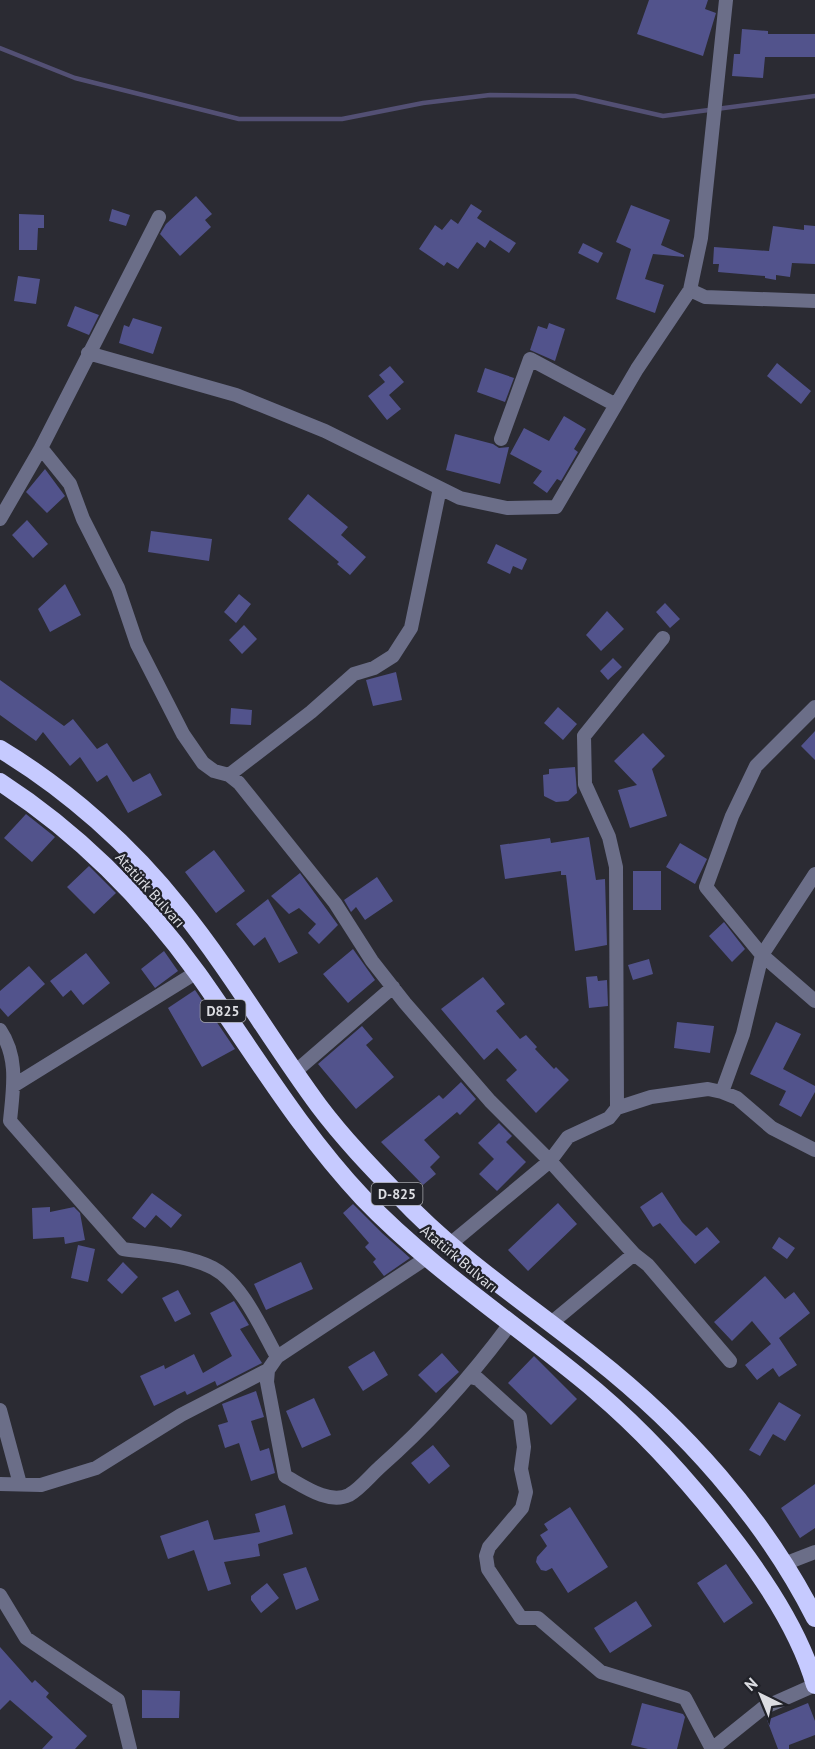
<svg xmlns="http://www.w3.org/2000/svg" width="815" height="1749" font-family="'PT Sans',sans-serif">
	<rect width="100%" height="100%" fill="#2b2b33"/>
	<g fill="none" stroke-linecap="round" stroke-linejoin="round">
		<!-- stream -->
		<path stroke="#535074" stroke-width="4.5" d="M0,48L75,78L239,119H342L423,103L490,95L575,96L663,116L815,96"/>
	</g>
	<!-- building -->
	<path fill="#52538c" d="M649,0H708L705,9L716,13L703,56L637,34Z
		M742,29L768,31V34H815V57H765L763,78L732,76L734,54H740Z
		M196,196L212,214L205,220L211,227L180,256L160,234L166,224Z
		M471,204L482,211L477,218L516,243L509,253L490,240L485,248L477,242L458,269L447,262L444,266L419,249L435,225L442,230L451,219L458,224Z
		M631,205L670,220L661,245L684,255V257L653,254L645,279L664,285L655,313L616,299L631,249L616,242Z
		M112,209L130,215L126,226L109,221Z
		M19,214L44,215V228H38L37,250H19Z
		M804,225L815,226V264L792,263L790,277L776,275V280L765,278V276L718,272L719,264H713L714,247L769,251L773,226L804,230Z
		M583,243L603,253L598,263L578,253Z
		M18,276L40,279L36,304L14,301Z
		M75,306L99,315L89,335L67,326Z
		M133,318L162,327L153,354L119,343L124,325L129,327Z
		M549,323L565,329L555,361L530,350L538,326L547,329Z
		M777,363L811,391L801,404L767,376Z
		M390,366L404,382L389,395L401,409L387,420L368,396L385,382L379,375Z
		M485,368L514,378L505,402L477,392Z
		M564,416L586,429L574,449L578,452L561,481L557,479L547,493L533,483L542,471L510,454L524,428L549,441Z
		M455,434L493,444L499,448L509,447L500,484L446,470Z
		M45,469L65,496L47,513L26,492Z
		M308,494L348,527L341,535L366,557L350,575L337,564L339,562L288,519Z
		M27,520L48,544L33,558L12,535Z
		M151,531L212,539L209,561L148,552Z
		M496,544L527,559L522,570L513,566L510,574L487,563Z
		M65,584L81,615L50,632L38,609Z
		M239,594L251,604L236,623L224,612Z
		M665,603L680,619L670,628L656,612Z
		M607,611L624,629L601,651L586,635Z
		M244,625L257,639L242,654L229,640Z
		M613,658L622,667L608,680L600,671Z
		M396,672L402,700L373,706L366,680Z
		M0,680L64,726L73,719L97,749L107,743L133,782L150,773L162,795L128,813L107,775L97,782L80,757L70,766L43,732L36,741L0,715Z
		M558,707L577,724L563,740L544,723Z
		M231,708L252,710L251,725L230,724Z
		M815,731V760L801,746Z
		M643,733L665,756L652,769L667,816L630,828L618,790L637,785L614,761Z
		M575,767L577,793L568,801L556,802L544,796L543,775L549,774V769Z
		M26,814L55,837L32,862L4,838Z
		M589,837L596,880L605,879L607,945L575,951L566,875H561V871L505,879L500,845L550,838L551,843Z
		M680,843L707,859L695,884L666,867Z
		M214,850L245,891L216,913L185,872Z
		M89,866L116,893L94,914L67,887Z
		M633,871H661V910H633Z
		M300,873L338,925L319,944L308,933L316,924L299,908L289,914L271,896Z
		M377,877L393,901L365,920L356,907L351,912L344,900Z
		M268,899L298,953L279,963L265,937L254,946L236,924Z
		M724,922L745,949L732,962L709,936Z
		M353,949L375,980L348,1003L323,974Z
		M164,951L178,971L155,988L141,969Z
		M86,953L110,983L83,1005L71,990L63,997L50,981Z
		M649,959L653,974L633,980L628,965Z
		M29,966L45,984L8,1017L0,1008V991Z
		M597,976L598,981L607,980L608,1006L589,1008L586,977Z
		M483,977L505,1004L496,1011L520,1039L526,1035L537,1047L535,1049L554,1069L556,1067L569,1080L536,1113L506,1080L517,1070L497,1048L484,1060L441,1009Z
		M195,990L235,1049L202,1067L168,1008Z
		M677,1022L714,1026L710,1053L674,1048Z
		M776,1022L801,1034L783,1069L815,1086V1092L801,1117L779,1105L786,1091L750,1074Z
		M362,1026L373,1039L366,1045L394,1077L356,1109L318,1064Z
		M461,1082L476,1099L460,1115L457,1112L424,1140L440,1157L430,1167L436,1174L423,1185L381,1142L439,1095L443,1099Z
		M499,1123L512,1136L506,1142L526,1162L497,1191L479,1174L494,1159L478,1143Z
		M662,1192L682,1222L696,1236L707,1227L720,1242L695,1264L660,1223L653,1227L640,1207Z
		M152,1193L182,1215L171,1228L156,1215L145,1228L132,1218Z
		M558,1203L577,1224L528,1271L508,1250Z
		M353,1204L382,1233L410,1258L384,1276L373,1262L376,1259L365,1247L369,1243L343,1213Z
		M50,1207V1212L74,1207L80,1213L85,1240L65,1244L64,1237L33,1239L32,1208Z
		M779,1237L795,1248L787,1259L772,1248Z
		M78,1245L95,1249L88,1282L71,1278Z
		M123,1262L138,1277L122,1294L107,1280Z
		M301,1262L313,1289L266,1310L254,1284Z
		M765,1276L785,1299L794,1292L810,1313L779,1338L797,1365L779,1377L773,1368L757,1380L745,1365L771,1344L752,1321L732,1341L714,1322Z
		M178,1290L191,1314L175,1322L162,1298Z
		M234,1301L249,1325L240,1329L262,1363L217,1386L215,1381L187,1395L185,1391L154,1406L140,1376L164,1365L165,1369L194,1354L203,1373L232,1356L210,1313Z
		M374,1351L388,1375L363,1391L348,1367Z
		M442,1353L459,1372L436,1393L418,1375Z
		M534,1356L577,1399L551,1425L508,1383Z
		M256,1391L264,1417L251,1421L260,1451L269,1448L275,1473L251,1481L239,1443L225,1448L218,1425L228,1422L222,1404Z
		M314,1398L331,1435L302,1448L286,1411Z
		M779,1402L801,1415L785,1441L773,1434L760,1456L749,1450Z
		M433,1445L450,1466L429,1484L411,1463Z
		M815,1484V1528L800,1538L781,1508Z
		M285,1505L293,1534L258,1544L260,1556L224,1562L231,1584L208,1591L194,1550L168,1559L160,1536L208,1520L214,1540L260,1532L255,1514Z
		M570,1507L608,1567L568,1593L552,1568L546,1571L541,1570L536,1562L537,1557L547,1546L540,1535L548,1530L544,1524Z
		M726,1564L753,1603L724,1623L697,1583Z
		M306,1567L319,1600L296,1610L283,1574Z
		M267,1583L279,1598L261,1613L251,1600V1596Z
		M636,1601L652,1626L610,1653L594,1628Z
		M0,1647L32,1683L35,1680L49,1693L46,1697L87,1736L75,1749H42L53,1737L10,1700L0,1710Z
		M142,1690L180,1691L179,1718H142Z
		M642,1703L683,1714L685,1717L677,1749H648L631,1745Z
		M808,1703L815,1721V1735L789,1745V1749H778L767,1720Z"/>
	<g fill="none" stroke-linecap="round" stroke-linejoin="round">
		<!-- minor -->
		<path stroke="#6b6e88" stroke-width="14" d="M690,290L705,297L815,301
			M88,353L236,395L325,431L460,498L507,508L556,507L637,369L690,290L701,238L726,0
			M501,439L530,359L616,405
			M41,448L70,484L83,519L118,588L137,644L183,734L203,763L214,771L229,775L239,783L335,903L372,961L405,1003L490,1101L550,1161L634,1254L648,1265L730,1361
			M0,519L41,448L159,217
			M815,707L756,766L732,816L706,887L762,955L815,1001
			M229,775L311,712L354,674L374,668L393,656L411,628L440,488
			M0,1030C19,1058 13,1089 10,1121L24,1137L123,1249C152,1253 187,1255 213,1268C242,1283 262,1330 277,1357
			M296,1071L393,987
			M13,1086L197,972
			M722,1092L743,1034L762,955L815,874
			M617,1108L616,867L609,837L585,784L584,736L663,638
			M449,1245L550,1161L568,1137L609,1118L617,1108L651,1097L708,1089L722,1092L737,1098L772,1128L815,1150
			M428,1257L277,1357L268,1370L267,1382L285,1476C302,1485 328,1505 349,1495C360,1489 371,1475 380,1467C430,1423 470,1378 510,1324
			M550,1324L634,1254
			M471,1377L478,1379L520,1417L524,1447L521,1469L526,1492L522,1508L489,1547L486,1556L488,1569L521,1618H538L601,1672L685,1698L712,1749
			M0,1410L20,1484
			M0,1484L41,1485L96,1468L181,1415L268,1370
			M784,1564L815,1552
			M0,1595L26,1638L118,1700L130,1749
			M712,1749L763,1708L815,1685"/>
		<!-- highway -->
		<path stroke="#c6caff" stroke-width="18" d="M0,749C68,790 131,846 180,908C231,971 271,1041 319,1106C343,1138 371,1167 399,1196C457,1258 528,1304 594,1357C683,1427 764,1517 815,1618
			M0,782C77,832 144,899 198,974C252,1050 299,1130 363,1198C433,1271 519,1326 596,1391C650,1437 696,1489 738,1545C769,1586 801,1636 815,1685"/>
	</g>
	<g text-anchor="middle" stroke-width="4.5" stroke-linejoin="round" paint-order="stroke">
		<!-- shield labels -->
		<g fill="#212229" stroke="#a4a5aa" stroke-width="1.5">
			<rect x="200.5" y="1000" width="45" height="22" rx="4.5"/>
			<rect x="371.5" y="1183" width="51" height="22" rx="4.5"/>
		</g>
		<g font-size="14" font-weight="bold" fill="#dcdde2">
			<text x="223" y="1016">D825</text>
			<text x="397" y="1199">D-825</text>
		</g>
		<!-- street labels -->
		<g font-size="15" fill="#dcdde2" stroke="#212229">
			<text transform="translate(150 890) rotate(48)" y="5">Atatürk Bulvarı</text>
			<text transform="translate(459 1259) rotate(40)" y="5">Atatürk Bulvarı</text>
		</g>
	</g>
	<!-- north arrow -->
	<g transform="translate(761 1695) rotate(317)" stroke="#212229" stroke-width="4.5" paint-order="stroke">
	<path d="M0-4.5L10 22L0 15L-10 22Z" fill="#dcdde2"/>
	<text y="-9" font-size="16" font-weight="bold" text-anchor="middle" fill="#dcdde2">N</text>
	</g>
</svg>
